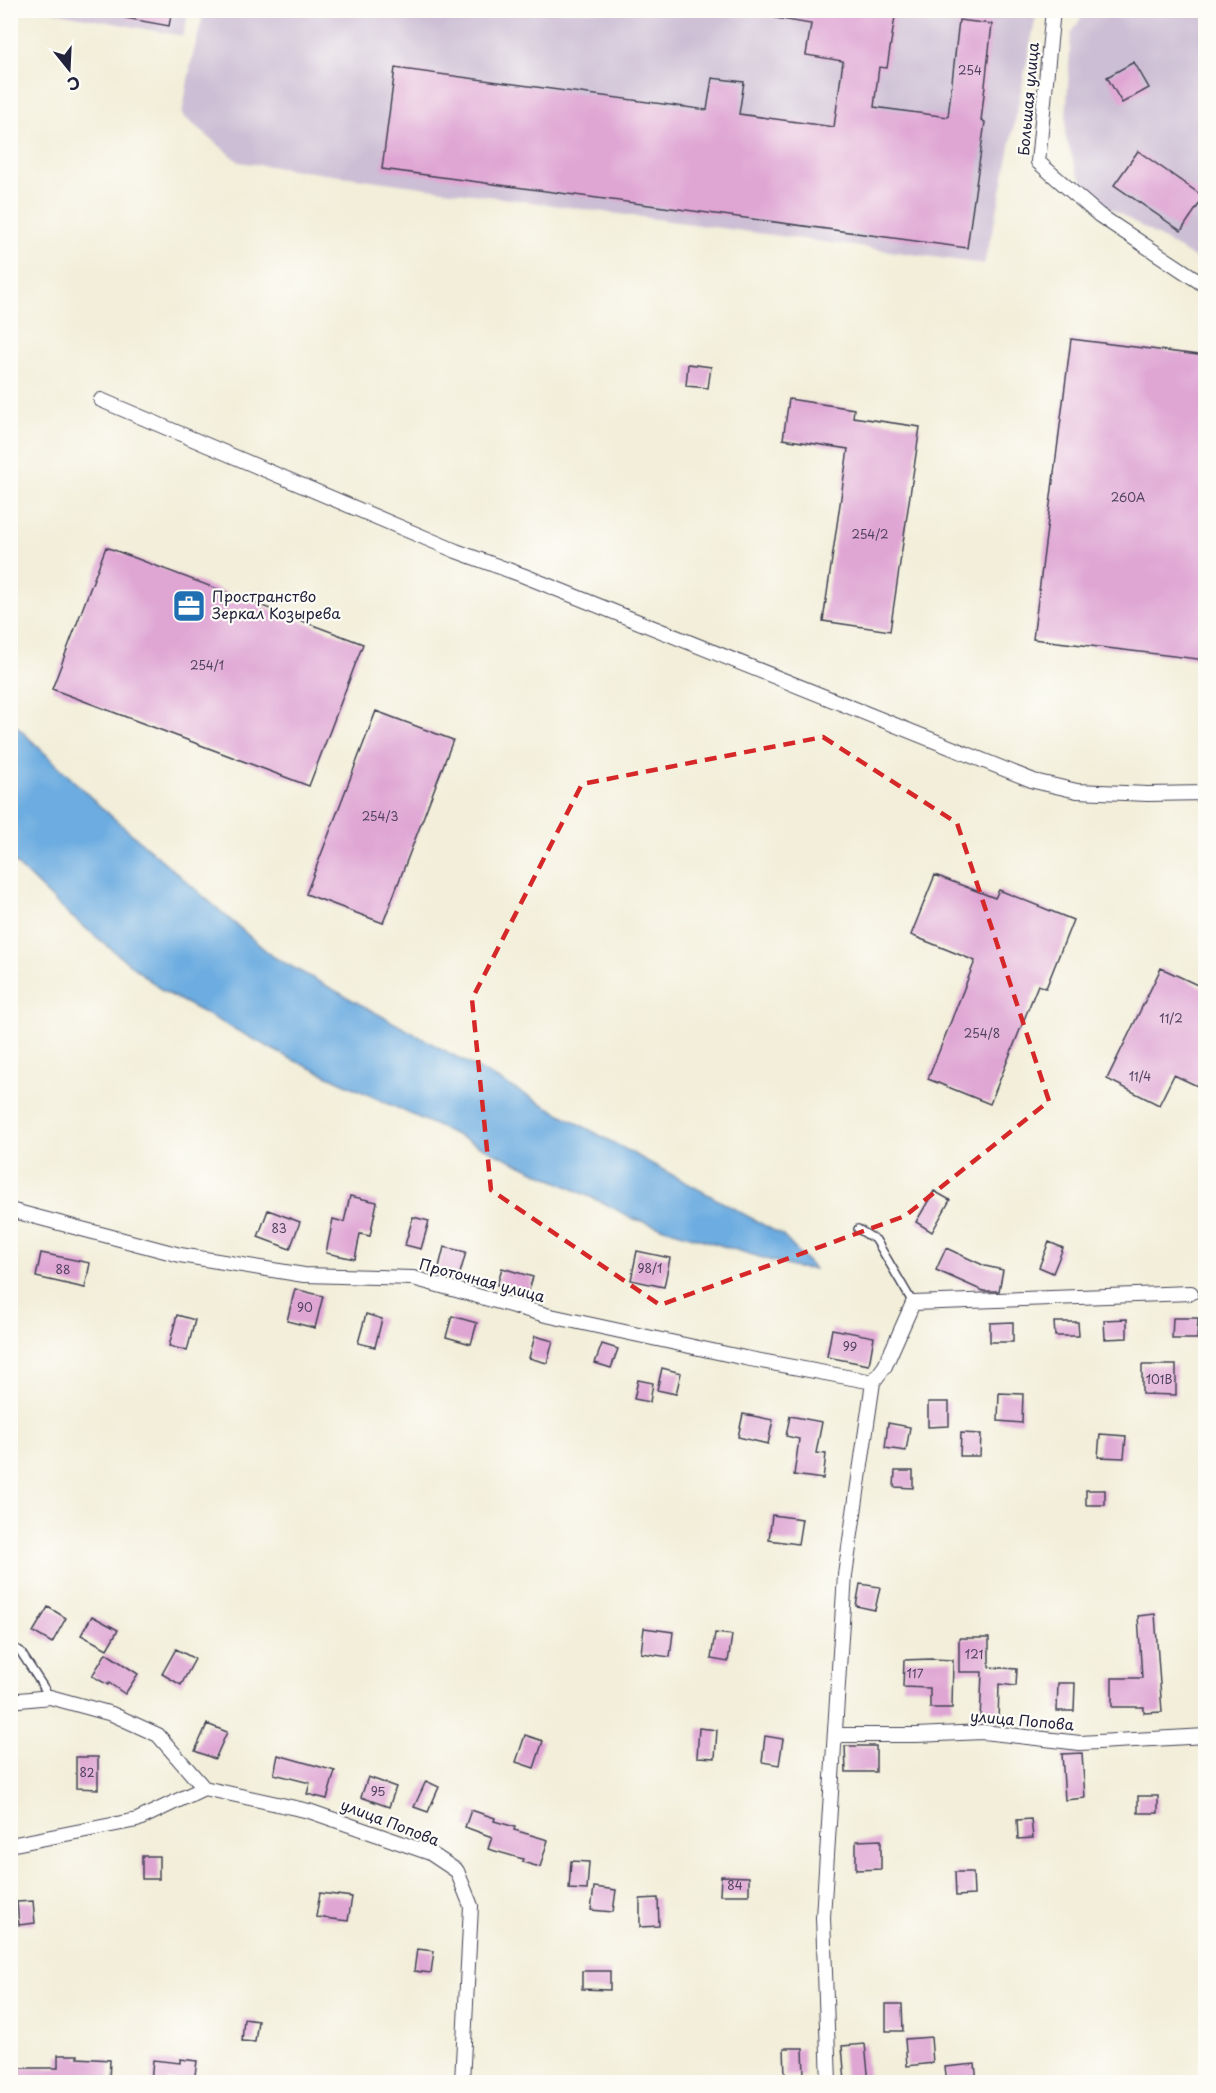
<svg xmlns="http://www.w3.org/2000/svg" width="1216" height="2093" font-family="'Playpen Sans',sans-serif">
	<rect width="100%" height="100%" fill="#fdfcf7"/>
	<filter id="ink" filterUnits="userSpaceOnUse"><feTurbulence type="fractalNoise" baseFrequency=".0167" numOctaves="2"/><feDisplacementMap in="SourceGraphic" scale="12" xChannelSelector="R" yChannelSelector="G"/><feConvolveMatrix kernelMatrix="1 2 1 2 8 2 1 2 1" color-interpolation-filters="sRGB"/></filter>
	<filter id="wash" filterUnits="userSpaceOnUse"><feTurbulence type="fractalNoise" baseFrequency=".008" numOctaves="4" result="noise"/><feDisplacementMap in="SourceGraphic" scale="24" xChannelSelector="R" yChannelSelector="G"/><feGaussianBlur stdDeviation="1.35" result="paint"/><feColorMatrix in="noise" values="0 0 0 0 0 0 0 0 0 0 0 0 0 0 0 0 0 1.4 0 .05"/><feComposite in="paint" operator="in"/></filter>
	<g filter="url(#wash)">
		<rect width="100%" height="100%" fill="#f2eed9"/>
		<!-- industrial -->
		<path fill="#ccbed4" d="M48,11H189L183,36Z
			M204,11H1037L997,212L984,264L239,162L182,115L191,63Z
			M1085,11H1205V264L1095,199L1077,173L1065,135L1071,34Z"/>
		<!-- water -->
		<path fill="#6cace0" stroke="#47678e" stroke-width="1.5" d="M10,720L102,808L272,956L782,1235L814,1269L796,1268L631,1218L610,1206L287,1057L163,991L67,913L11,859Z"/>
		<g id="blocks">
			<!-- building -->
			<path fill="#dfa6d4" d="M126,10H172L169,26L125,18Z
				M776,10H896L887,68L879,67L874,107L948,117L959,20L992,24L981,121L985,122L967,248L382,169L395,68L707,110L712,78L744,82L739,114L834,127L843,61L806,55L811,24L775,18Z
				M1134,62L1149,88L1122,103L1107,77Z
				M1138,151L1204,197L1181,231L1114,185Z
				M1071,339L1206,356V660L1033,639Z
				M688,364L711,367L708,388L686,386Z
				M789,399L854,409L853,417L920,427L890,631L823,621L848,449L783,439Z
				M106,547L363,644L309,786L52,689Z
				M376,711L453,740L383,923L306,894Z
				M935,875L995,898L999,890L1073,920L1046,988L1038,985L990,1104L928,1079L975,961L911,935Z
				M1161,968L1206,989V1090L1174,1075L1159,1105L1107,1079Z
				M934,1191L950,1200L932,1232L916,1222Z
				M350,1196L377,1202L370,1236L360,1234L355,1259L326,1253L333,1219L344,1222Z
				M268,1210L300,1222L290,1249L258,1237Z
				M413,1217L429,1221L421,1249L405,1245Z
				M1049,1242L1063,1248L1053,1273L1039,1267Z
				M444,1247L466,1252L459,1277L438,1271Z
				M946,1248L985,1266L1003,1270L999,1291H983L936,1270Z
				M637,1251L670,1258L664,1287L631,1280Z
				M41,1253L90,1263L85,1288L36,1277Z
				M502,1268L533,1277L528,1293L497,1285Z
				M295,1289L323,1296L315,1328L287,1321Z
				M366,1314L382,1319L375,1347L358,1343Z
				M177,1315L195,1320L187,1351L169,1346Z
				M452,1316L477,1323L471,1344L446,1337Z
				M1173,1318H1198L1197,1339H1172Z
				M1127,1319V1338L1105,1339L1104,1320Z
				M1013,1322V1342H990V1323Z
				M1054,1322H1078L1079,1336H1055Z
				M832,1329L874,1337L869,1365L827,1357Z
				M535,1336L553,1341L547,1363L529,1358Z
				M602,1344L618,1349L611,1368L595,1363Z
				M1142,1365H1176V1395L1142,1394Z
				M662,1368L681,1373L676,1394L657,1390Z
				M638,1380L653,1383L650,1402L634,1399Z
				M999,1393L1023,1394L1022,1423L998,1421Z
				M928,1402H949V1426L928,1427Z
				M743,1414L773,1420L768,1444L738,1437Z
				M790,1416L822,1422L816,1453L826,1454L823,1479L794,1475L799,1439L786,1436Z
				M888,1423L910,1427L906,1451L885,1448Z
				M961,1433L981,1434L980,1456H960Z
				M1100,1434L1126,1436L1124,1458L1098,1457Z
				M895,1471H913V1488L894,1487Z
				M1086,1490H1105V1505H1086Z
				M772,1515L802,1519L798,1544L769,1540Z
				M860,1584L880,1587L875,1610L856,1606Z
				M48,1607L66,1618L52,1643L33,1632Z
				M1155,1614L1162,1712L1144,1713V1707H1112V1678H1142L1138,1616Z
				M92,1616L118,1630L107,1649L81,1635Z
				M644,1628L673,1632L670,1657L641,1653Z
				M715,1633L732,1635L728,1662L711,1659Z
				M959,1638H989V1667L1017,1669L1016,1686L999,1684L998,1723L980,1722L982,1672H959Z
				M176,1649L195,1659L181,1685L162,1674Z
				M106,1653L138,1674L125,1694L109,1683L108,1685L92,1676Z
				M931,1659L953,1660L952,1708H930V1688L903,1687L904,1660Z
				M1058,1683H1075L1074,1711H1057Z
				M207,1724L227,1732L215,1759L195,1751Z
				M699,1728L717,1730L715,1758L697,1757Z
				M525,1735L543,1741L534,1768L516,1762Z
				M765,1736L783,1739L779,1765L762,1762Z
				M845,1746H876V1772H846Z
				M1082,1753L1085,1798L1065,1800L1062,1754Z
				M278,1755L335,1771L327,1799L307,1794L310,1783L274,1774Z
				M76,1757H98V1789L76,1788Z
				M368,1777L396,1787L389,1807L361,1797Z
				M426,1781L439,1787L428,1812L414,1807Z
				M1138,1796H1158V1813H1138Z
				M471,1810L495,1818L494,1821L515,1827L514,1830L548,1840L540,1867L522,1862L523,1859L488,1849L492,1837L465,1827Z
				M1031,1819L1033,1838L1018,1839L1017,1820Z
				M881,1840V1869L856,1870V1841Z
				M142,1856H159V1879H142Z
				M571,1861L589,1862L587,1890L569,1889Z
				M955,1872H973L974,1895L956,1896Z
				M721,1876L749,1877V1895H720Z
				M594,1887L616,1890L613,1912L591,1910Z
				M320,1893L352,1897L348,1921L316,1917Z
				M658,1898L659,1926L640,1927V1899Z
				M33,1901L35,1923L19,1925L17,1902Z
				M417,1949L434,1951L431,1973L414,1971Z
				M582,1971H610V1990L582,1989Z
				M886,2004H902L903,2031H886Z
				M244,2019L258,2021L255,2042L242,2041Z
				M931,2037L933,2063L907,2066L905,2039Z
				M865,2044L869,2082H845L842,2046Z
				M784,2048H803L804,2076H785Z
				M58,2055H78V2058L110,2060L109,2082H18V2068H58Z
				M180,2059L197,2061L194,2082L168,2080L167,2082H151L153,2060L180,2063Z
				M975,2064L977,2082H947L945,2067Z"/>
		</g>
	</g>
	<g filter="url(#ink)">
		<use href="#blocks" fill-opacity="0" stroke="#414153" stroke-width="1.5"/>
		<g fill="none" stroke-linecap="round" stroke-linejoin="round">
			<defs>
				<path id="service" d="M858,1229L876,1240L913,1303
					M10,1646L20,1651L50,1697"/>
				<path id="minor" d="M1053,10L1038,162L1099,215L1206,286
					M101,400L456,551L522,575L1034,781L1077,791L1148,794L1206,793
					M10,1210L180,1255L304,1275L413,1278L546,1315L745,1358L873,1382
					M10,1701L50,1697L112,1714L158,1735L204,1788
					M836,1735H916L983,1732L1080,1743L1206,1736
					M10,1845L137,1820L204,1788L309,1811L430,1853L457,1871L471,1906L462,2082
					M829,2082L823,1917L845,1575L873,1382L885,1366L913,1303L1191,1293"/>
			</defs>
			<!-- service casing -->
			<use href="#service" stroke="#414153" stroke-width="10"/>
			<!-- minor casing -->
			<use href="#minor" stroke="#414153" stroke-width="16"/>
			<!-- service -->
			<use href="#service" stroke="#fff" stroke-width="7"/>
			<!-- minor -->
			<use href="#minor" stroke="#fff" stroke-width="14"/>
		</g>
	</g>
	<!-- marked area -->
	<path fill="none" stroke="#d62828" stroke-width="4.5" stroke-dasharray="12 8" stroke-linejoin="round" d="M823,737L957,823L1049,1101L905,1216L660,1305L491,1190L472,999L582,784Z"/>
	<!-- icons -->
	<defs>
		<symbol id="office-square" viewBox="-11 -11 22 22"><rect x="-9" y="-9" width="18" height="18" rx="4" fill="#1f6fb2" stroke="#fdfcf7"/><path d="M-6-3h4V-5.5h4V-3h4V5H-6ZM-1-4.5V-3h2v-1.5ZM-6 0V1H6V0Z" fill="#fff"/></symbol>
	</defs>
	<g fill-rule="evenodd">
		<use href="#office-square" x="170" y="587" width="38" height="38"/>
	</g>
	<g text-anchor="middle" stroke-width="4.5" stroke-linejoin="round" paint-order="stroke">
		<!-- number labels -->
		<g font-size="12" fill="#514361">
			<text x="970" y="75">254</text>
			<text x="1128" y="502">260А</text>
			<text x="870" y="539">254/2</text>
			<text x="207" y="670">254/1</text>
			<text x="380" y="821">254/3</text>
			<text x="1171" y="1023">11/2</text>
			<text x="982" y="1038">254/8</text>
			<text x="1140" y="1081">11/4</text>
			<text x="279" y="1233">83</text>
			<text x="650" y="1273">98/1</text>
			<text x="63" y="1274">88</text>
			<text x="305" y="1312">90</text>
			<text x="850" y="1351">99</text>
			<text x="1159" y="1384">101В</text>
			<text x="974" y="1659">121</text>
			<text x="915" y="1678">117</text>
			<text x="87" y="1777">82</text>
			<text x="378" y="1796">95</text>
			<text x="735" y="1890">84</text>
		</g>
		<!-- street labels -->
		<g font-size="15" fill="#22223b" stroke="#fdfcf7">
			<text transform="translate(1029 99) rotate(-85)" y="5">Большая улица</text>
			<text transform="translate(482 1281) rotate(15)" y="5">Проточная улица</text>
			<text transform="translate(1022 1721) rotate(5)" y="5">улица Попова</text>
			<text transform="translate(390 1823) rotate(21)" y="5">улица Попова</text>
		</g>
		<!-- poi labels -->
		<g font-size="15" fill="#22223b" stroke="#fdfcf7" text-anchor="start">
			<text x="212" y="602">Пространство<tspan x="212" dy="17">Зеркал Козырева</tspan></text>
		</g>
	</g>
	<!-- margin -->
	<rect width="1216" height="2093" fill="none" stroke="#fdfcf7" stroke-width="36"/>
	<!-- north arrow -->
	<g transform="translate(69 69) rotate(162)" stroke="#fdfcf7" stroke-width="4.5" paint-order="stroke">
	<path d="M0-4.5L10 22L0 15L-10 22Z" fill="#22223b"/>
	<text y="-9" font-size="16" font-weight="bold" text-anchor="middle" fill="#22223b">С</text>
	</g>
</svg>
